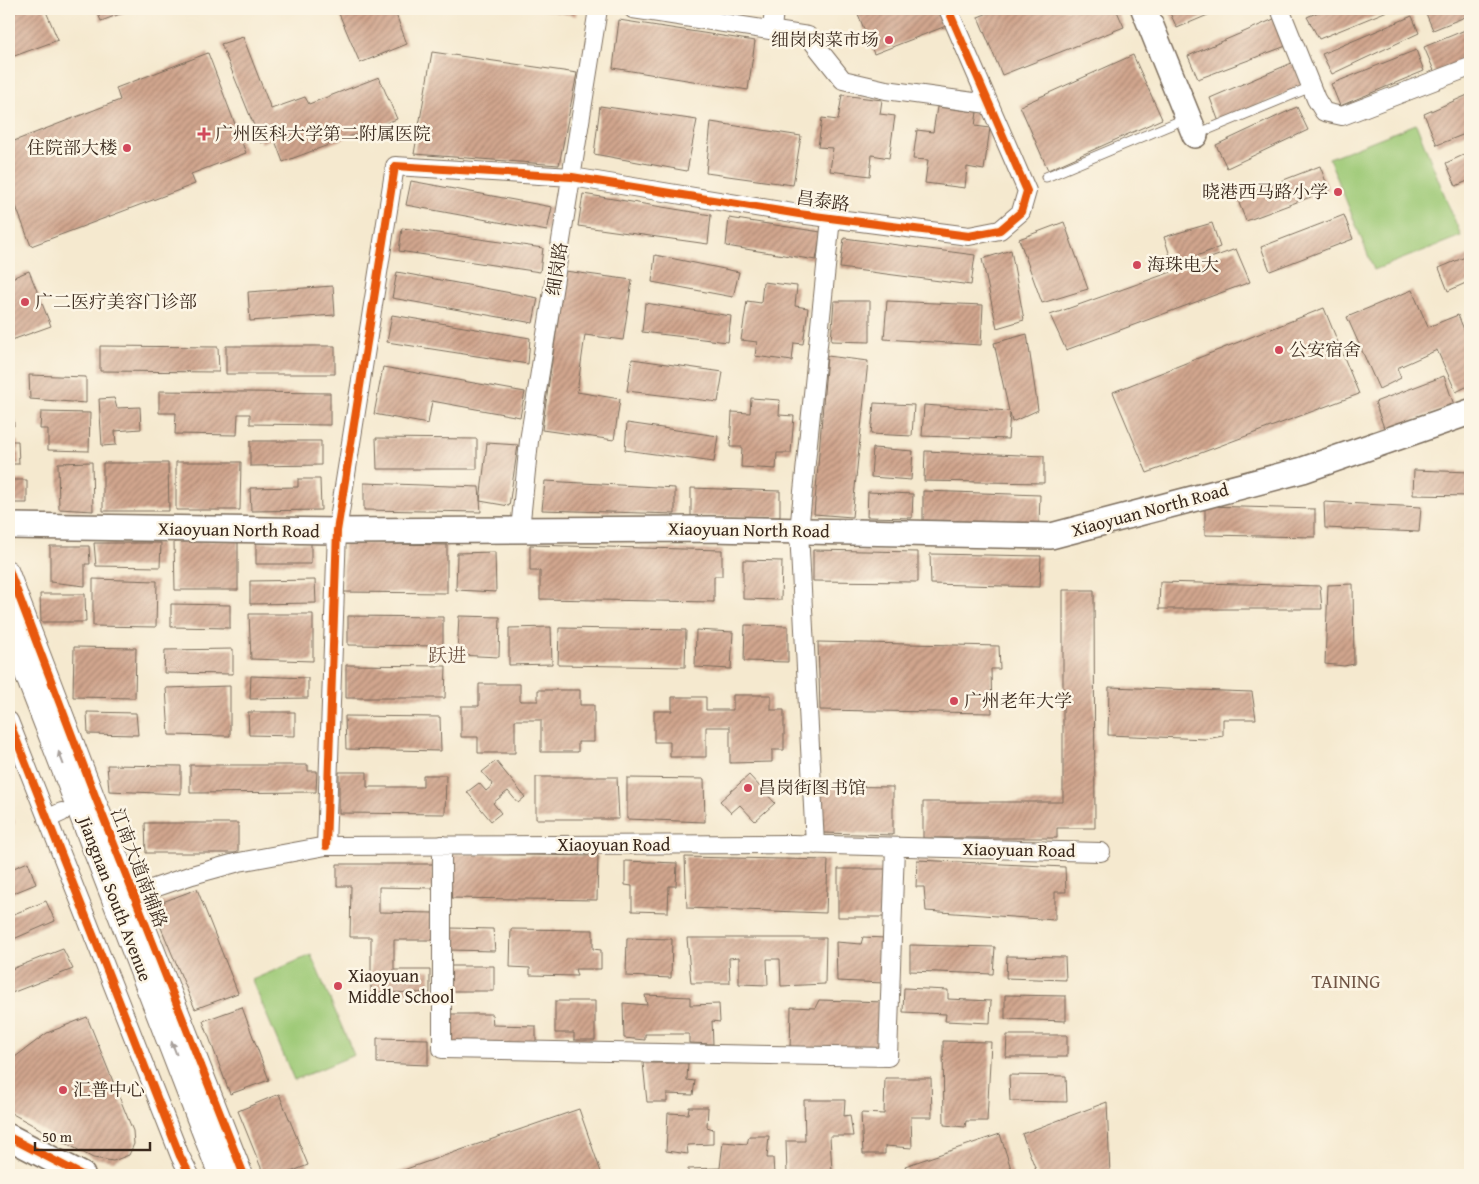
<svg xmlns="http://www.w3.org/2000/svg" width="1479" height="1184" font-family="'Gentium Book Plus','Noto Serif SC',serif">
	<defs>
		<pattern id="building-hatch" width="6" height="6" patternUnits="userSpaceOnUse" patternTransform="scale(1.25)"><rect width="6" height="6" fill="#d1a68e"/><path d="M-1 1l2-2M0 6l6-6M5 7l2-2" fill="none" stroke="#ab8773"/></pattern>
	</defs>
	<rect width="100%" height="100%" fill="#fcf5e5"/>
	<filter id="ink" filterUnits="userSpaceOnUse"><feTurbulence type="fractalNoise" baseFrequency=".02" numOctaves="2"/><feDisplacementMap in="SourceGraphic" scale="10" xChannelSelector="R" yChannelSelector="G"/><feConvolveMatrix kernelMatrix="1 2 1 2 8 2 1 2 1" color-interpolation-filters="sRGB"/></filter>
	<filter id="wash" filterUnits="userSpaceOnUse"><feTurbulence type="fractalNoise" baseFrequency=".0096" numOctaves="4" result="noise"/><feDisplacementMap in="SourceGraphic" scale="20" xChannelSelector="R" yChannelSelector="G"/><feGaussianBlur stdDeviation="1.12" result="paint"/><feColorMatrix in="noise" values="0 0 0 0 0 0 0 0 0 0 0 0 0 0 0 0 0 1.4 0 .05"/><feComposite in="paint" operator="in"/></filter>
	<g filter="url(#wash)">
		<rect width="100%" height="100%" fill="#f5e9cf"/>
		<!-- pitch -->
		<path fill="#9dc976" stroke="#6c7a4a" d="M1416,124L1461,236L1374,270L1329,158Z
			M311,955L354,1055L294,1080L252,980Z"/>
		<g id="blocks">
			<!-- building -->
			<path fill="url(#building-hatch)" d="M9,9H45L58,40L9,58Z
				M96,9H134L101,21Z
				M337,9H394L407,44L360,63Z
				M537,9H577L576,16Z
				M856,9H938L946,26L874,54Z
				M998,9H1116L1124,27L1002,75L978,17Z
				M1168,9H1222L1177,28Z
				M1325,9H1392L1319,39L1307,17Z
				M1432,9H1470V15L1433,30L1425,11Z
				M1412,16L1419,33L1332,74L1322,54Z
				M1274,19L1286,46L1198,79L1188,56Z
				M619,20L755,41L748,90L613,68Z
				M1470,28V59L1435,73L1424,47Z
				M243,37L271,109L305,97L309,104L379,77L397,119L283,162L274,138L261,143L221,44Z
				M1416,50L1424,71L1340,106L1331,84Z
				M432,52L577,73L559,165L414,154Z
				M208,53L246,153L191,174L195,184L31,246L9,188V143L120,100L116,88Z
				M1133,55L1162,119L1048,170L1020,106Z
				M1294,62L1302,86L1219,122L1210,98Z
				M1470,94V132L1437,145L1424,114Z
				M842,95L882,100L880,114L895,116L889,158L872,155L870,176L830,171L833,148L818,147L822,118L838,120Z
				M600,106L697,120L687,171L594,154Z
				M937,107L977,112L975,126L990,128L984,170L967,167L965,188L925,183L928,160L913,159L917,130L933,132Z
				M1297,107L1308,130L1227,168L1216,145Z
				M711,122L801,136L793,185L706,173Z
				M1470,152V180L1456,186L1446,163Z
				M1320,166L1329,190L1246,221L1237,198Z
				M411,181L552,207L547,231L406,205Z
				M583,194L711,215L708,244L578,226Z
				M1470,206V218L1466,208Z
				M1344,215L1353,239L1270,271L1261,247Z
				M729,218L821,232L816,260L726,246Z
				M1064,222L1088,289L1042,303L1019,239Z
				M1212,223L1220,247L1173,265L1164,237Z
				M402,228L543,248L540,272L399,251Z
				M844,238L975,255L971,285L840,268Z
				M1236,249L1250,282L1066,350L1050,315Z
				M1011,250L1024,320L997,328L982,259Z
				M655,255L739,272L733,297L652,282Z
				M1470,255V281L1448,291L1439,268Z
				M29,271L51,326L9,341V279Z
				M565,271L632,280L623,340L585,335L577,392L620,399L614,440L542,430Z
				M397,272L538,298L533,323L392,298Z
				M763,282L797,286L795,306L808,308L803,344L794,343L792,361L755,356L757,342L741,340L747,301L761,303Z
				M333,286L335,315L250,321L248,292Z
				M1412,290L1428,327L1458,315L1470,344V385L1456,392L1437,350L1397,368L1401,378L1379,389L1347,317Z
				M834,301H870V342L831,341Z
				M887,301L983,305L981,345L884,339Z
				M645,303L731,316L728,342L642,332Z
				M1324,308L1359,394L1147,473L1113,392Z
				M392,315L530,338L528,364L387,342Z
				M1027,334L1038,410L1012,422L1010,413L1008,439L922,436L924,405L1009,411L994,343Z
				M100,346L218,347L219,372L100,371Z
				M226,346H335V374H226Z
				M827,356L868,361L852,517L814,514Z
				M632,359L723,372L718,402L627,391Z
				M383,367L525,392L520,417L432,401L428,424L374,414Z
				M29,375L86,377V403L30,399Z
				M1444,376L1454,405L1385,431L1375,402Z
				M159,391L330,393V425L250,424V414H238L237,435L175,434L176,413H159Z
				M114,398L117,408L140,407L141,429L115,431L116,445L102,446L99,399Z
				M751,398L780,400L779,415L794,416L791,453H777L776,469L741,467L742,447H730L732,412L750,413Z
				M874,403L914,405L912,436L871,434Z
				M9,406L13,407L14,426H9Z
				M41,412L90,413L89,451L48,450V429H40Z
				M627,423L718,436L714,462L625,450Z
				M376,438L477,439V469H377Z
				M9,441H18L19,464H9Z
				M250,441H321V465L250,466Z
				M487,443L518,445L509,506L480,501Z
				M873,448L913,451L911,480L871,477Z
				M925,451L1044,456V483L924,481Z
				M92,462L93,511L59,509L58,463Z
				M176,462H241L240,510H176Z
				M103,463H168L169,511H103Z
				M1414,470L1470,472V496L1413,495Z
				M298,479H320L321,510L251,511L250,488L298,487Z
				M9,480H27V503H9Z
				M545,481L675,488V514L542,510Z
				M364,483L479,487L481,512L364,510Z
				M691,488L780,491V517L691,516Z
				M923,491L1040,495L1039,525L923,521Z
				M868,492L913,494L912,518L867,517Z
				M1324,502L1421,507L1419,532L1325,528Z
				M1205,506L1315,509V537L1205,535Z
				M238,540V590H175L174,542Z
				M256,542L311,543V564H256Z
				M94,543H161L160,567L96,566Z
				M344,543L447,545V593L343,592Z
				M530,545L722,550V576H714V602L540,599V571H530Z
				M50,546H89L90,564H85V586L50,582Z
				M813,550L918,552V582L813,581Z
				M495,552L496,592L456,590L457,553Z
				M930,554L1041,556L1040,587L931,584Z
				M743,560L782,561L781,600L743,599Z
				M93,579L157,581L156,627L93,626Z
				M315,580L316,603L250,604V581Z
				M1160,582L1320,586L1322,609H1159Z
				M1353,584L1354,664L1344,666L1325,664L1328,585Z
				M1063,590H1094L1095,828H1057V838H923V802H1063Z
				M40,594H85L86,622H41Z
				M171,604L230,605V628L171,627Z
				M249,614H313V661L251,659Z
				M348,616L443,617V646L348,645Z
				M459,616L500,617L499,657L457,655Z
				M745,625L788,626V662L744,661Z
				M551,627L552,664L509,665V628Z
				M559,628L686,630L685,667L558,665Z
				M696,630L733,632L731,669L695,667Z
				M818,642L999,646L1000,669H991L992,713L820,710Z
				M74,647L136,648L135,698L73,697Z
				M233,649V674L164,673L165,650Z
				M346,665L446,666L445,698H346Z
				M251,676L308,678V698L250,699Z
				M479,684H520V701H538V690H580V705H594V742H578V752H541V720H515V753H478V737H461V706H479Z
				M230,686V736L169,735L166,688Z
				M1109,687L1252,692L1256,719H1223V736L1206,739L1108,735Z
				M733,695H771V710H784V750H772V762L730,763V727H706V757H670V742H654V711H672V697H706V710H733Z
				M87,712L136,713L138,735L88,734Z
				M248,712H295V736L249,735Z
				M345,716L440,717L441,751L346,749Z
				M496,761L525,797L518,803L508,791L493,803L501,813L491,821L467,792L479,783L486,791L493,785L482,772Z
				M107,765L181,766V794L109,791Z
				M190,765H308V771H317L316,792L190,793Z
				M339,772H367V787H423V775H446L445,814L339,813Z
				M749,775L775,803L755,821L740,805L731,813L720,801Z
				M536,777H617L619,819H536Z
				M627,778L704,779L705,822L627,819Z
				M820,786L893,787V835L821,833Z
				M9,808L15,823L9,826Z
				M145,823H238V853H146Z
				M449,854L598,856L597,900L448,898Z
				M685,857L828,860L826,913L687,908Z
				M917,860L1065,867L1066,892H1055V920L926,911L924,887H916Z
				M625,861L677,863L676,886H669L668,912L632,911V886L625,885Z
				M28,862L36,884L9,895V870Z
				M337,864H433V888L379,887V912L434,913V940H394V970H430V993L371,992V937H350L351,886H337Z
				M838,869H886V917H838Z
				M197,889L238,993L195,1009L152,906Z
				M46,901L55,921L9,941V916Z
				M450,928L493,929L495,951L450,950Z
				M511,929L593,930V949L601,950V969H575L577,976L530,975V968L510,967Z
				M863,937L885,938L884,983L837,981L836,942L861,944Z
				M627,938L672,939L671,978L626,976Z
				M687,938H826L825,984L781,986L780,959H767L768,985L739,984V957L729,958L730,983H691Z
				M910,945L995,947L993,974L910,971Z
				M63,949L73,969L9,994V970Z
				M1007,956L1065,957L1066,980L1006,978Z
				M449,966H494V991H450Z
				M904,988L948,990V999L991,1001L990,1023L945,1021L946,1014L903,1012Z
				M645,995L690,997V1005L719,1004L720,1022L712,1021L713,1044L689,1043V1034H645V1040L624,1038L623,1003L647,1005Z
				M1005,995L1066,996V1021L1005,1019Z
				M819,1000L885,1002L884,1053L790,1050L791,1007L815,1008Z
				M555,1001H595V1040H574V1033H555Z
				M242,1007L269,1080L230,1094L203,1021Z
				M451,1014H492L493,1025L536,1026V1045L451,1044Z
				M87,1017L133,1131L134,1144L129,1155L113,1161L93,1158L9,1112V1069L15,1057L47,1033Z
				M1007,1035H1067V1057H1006Z
				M377,1038L428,1039V1065L377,1063Z
				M943,1041L991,1042L987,1121H966L965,1127L944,1125Z
				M643,1063H688L687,1080L695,1081L693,1095L667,1094V1102H647Z
				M1009,1075L1066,1076L1067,1102L1010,1101Z
				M885,1078H931L932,1117H911L912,1148L885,1146V1154H863L861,1113L884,1114Z
				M279,1094L308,1165L283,1175H264L238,1111Z
				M804,1100H845L844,1116L850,1115L853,1136H830L832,1172H806V1175H787L786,1141H805Z
				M1107,1102L1110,1175H1038L1022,1134Z
				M689,1107H708L707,1127L713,1129V1144L687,1145L688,1154L666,1151L668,1113L688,1114Z
				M579,1109L602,1175H389Z
				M1000,1134L1013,1175H908L905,1166Z
				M749,1136H769L767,1158H773L774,1175H688V1169L720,1168L723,1142L747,1144Z"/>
		</g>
	</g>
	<g filter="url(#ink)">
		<use href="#blocks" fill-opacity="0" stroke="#7c6d5c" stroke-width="1"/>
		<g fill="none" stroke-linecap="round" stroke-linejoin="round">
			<defs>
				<path id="lane" d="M1197,134L1311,87
					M1046,177L1187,118"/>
				<path id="street" d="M633,9L808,36L843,80L886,90L988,104
					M1280,9L1316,99L1324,112L1342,116L1470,67
					M772,30L774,9
					M520,530L529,441L598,9
					M9,570L95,796L244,1175
					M9,721L180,1156L190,1175
					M47,819L62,812
					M442,845V1049L888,1057L895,847
					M815,845L799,531L831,218
					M326,846L337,531L395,166L572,177L799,214L969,236L1000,230L1021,212L1027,191L948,9
					M134,895L192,875L239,862L326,846L792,844L1101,852"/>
				<path id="secondary" d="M1144,9L1195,135
					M9,526L337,531L709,529L1051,536L1303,470L1470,412
					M9,1137L82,1175"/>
				<path id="primary" d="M9,622L223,1175"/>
			</defs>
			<!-- lane casing -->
			<use href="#lane" stroke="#7c6d5c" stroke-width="11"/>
			<!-- street casing -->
			<use href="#street" stroke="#7c6d5c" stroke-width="20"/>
			<!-- secondary casing -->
			<use href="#secondary" stroke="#7c6d5c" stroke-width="28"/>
			<!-- primary casing -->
			<use href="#primary" stroke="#7c6d5c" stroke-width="30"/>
			<!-- lane -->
			<use href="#lane" stroke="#fff" stroke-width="9"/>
			<!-- street -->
			<use href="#street" stroke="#fff" stroke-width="18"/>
			<!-- secondary -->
			<use href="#secondary" stroke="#fff" stroke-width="25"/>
			<!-- primary -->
			<use href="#primary" stroke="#fff" stroke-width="28"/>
			<defs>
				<path id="cycleway" d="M9,570L95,796L244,1175
					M9,721L180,1156L190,1175
					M326,846L337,531L395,166L572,177L799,214L969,236L1000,230L1021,212L1027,191L948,9
					M9,1137L82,1175"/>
			</defs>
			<!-- cycleway casing -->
			<use href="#cycleway" stroke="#fcf5e5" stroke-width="11"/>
			<!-- cycleway -->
			<use href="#cycleway" stroke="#e8590c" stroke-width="8"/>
		</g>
		<!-- one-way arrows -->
		<defs><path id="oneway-solid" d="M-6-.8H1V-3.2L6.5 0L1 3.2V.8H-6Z" transform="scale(1.25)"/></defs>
		<g fill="#a79f9a">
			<use href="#oneway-solid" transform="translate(61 758) rotate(-111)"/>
			<use href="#oneway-solid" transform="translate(174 1048) rotate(-111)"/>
		</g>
	</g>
	<!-- markers -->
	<g fill="#d1495b" stroke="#fcf5e5" stroke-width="2">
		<circle cx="889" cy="40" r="5"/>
		<path d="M201.5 126.5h5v5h5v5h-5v5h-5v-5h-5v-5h5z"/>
		<circle cx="127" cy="148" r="5"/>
		<circle cx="1338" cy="192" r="5"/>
		<circle cx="1137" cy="265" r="5"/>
		<circle cx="25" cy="302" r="5"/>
		<circle cx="1279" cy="350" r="5"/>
		<circle cx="954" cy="701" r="5"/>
		<circle cx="748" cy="788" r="5"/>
		<circle cx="338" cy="986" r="5"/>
		<circle cx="63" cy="1090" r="5"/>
	</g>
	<g text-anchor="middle" stroke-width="5" stroke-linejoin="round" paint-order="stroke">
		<!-- poi labels -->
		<g font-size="18" fill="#3b2a1e" stroke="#fcf5e5" text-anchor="start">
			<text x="879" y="46" text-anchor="end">细岗肉菜市场</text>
			<text x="215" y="140">广州医科大学第二附属医院</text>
			<text x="117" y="154" text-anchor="end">住院部大楼</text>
			<text x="1328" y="198" text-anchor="end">晓港西马路小学</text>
			<text x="1147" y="271">海珠电大</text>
			<text x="35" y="308">广二医疗美容门诊部</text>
			<text x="1289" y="356">公安宿舍</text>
			<text x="964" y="707">广州老年大学</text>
			<text x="758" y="794">昌岗街图书馆</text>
			<text x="348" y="982">Xiaoyuan<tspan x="348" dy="21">Middle School</tspan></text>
			<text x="73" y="1096">汇普中心</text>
		</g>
		<!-- street labels -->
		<g font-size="18" fill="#3b2a1e" stroke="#fcf5e5">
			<text transform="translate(823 201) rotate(8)" y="6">昌泰路</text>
			<text transform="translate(557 269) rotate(-81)" y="6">细岗路</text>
			<text transform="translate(1150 510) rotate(-15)" y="6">Xiaoyuan North Road</text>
			<text transform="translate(239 530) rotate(1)" y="6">Xiaoyuan North Road</text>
			<text transform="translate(749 530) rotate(1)" y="6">Xiaoyuan North Road</text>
			<text x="614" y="851">Xiaoyuan Road</text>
			<text transform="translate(1019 850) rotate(1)" y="6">Xiaoyuan Road</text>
			<text transform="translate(139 868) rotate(69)" y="6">江南大道南辅路</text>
			<text transform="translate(115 899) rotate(69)" y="6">Jiangnan South Avenue</text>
		</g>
		<!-- neighbourhood labels -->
		<g font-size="19" fill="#705545" stroke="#fcf5e5">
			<text x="447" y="662">跃进</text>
			<text x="1346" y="988">TAINING</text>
		</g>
	</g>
	<!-- margin -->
	<rect width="1479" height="1184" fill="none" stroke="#fcf5e5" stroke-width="30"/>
	<!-- scale -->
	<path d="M35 1142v8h115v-8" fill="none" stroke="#3b2a1e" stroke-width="2.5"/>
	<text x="42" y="1142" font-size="15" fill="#3b2a1e" stroke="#fcf5e5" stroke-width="4" paint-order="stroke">50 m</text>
</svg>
